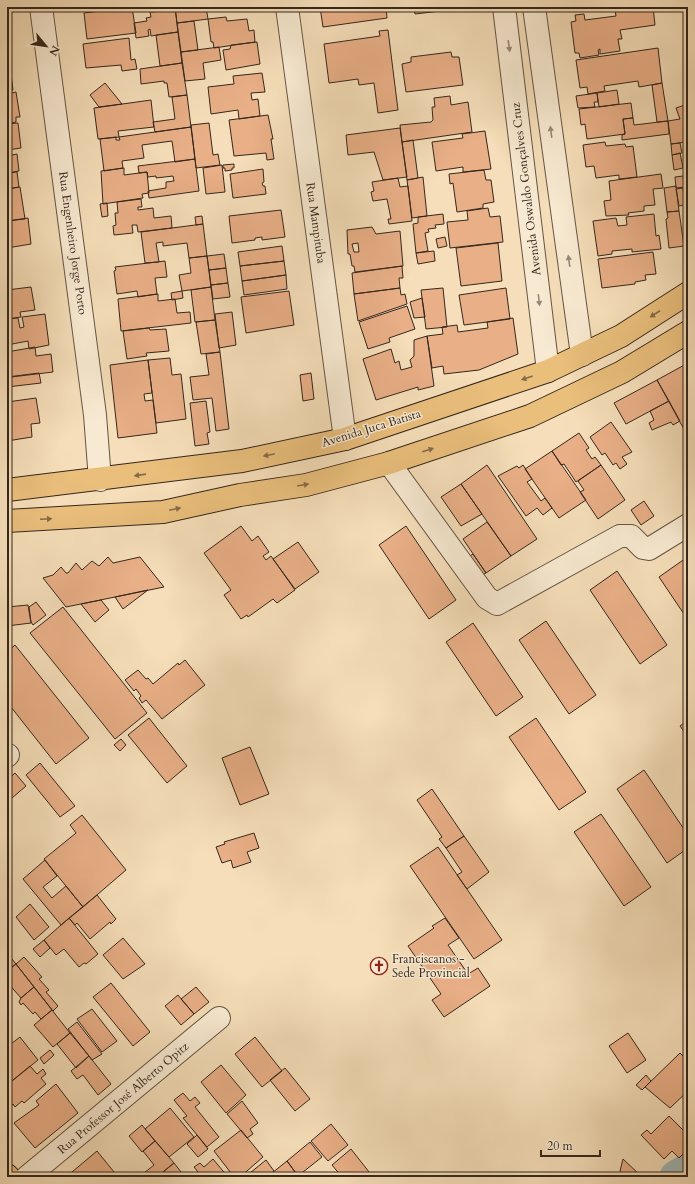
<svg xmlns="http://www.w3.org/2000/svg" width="695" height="1184" font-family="Cardo,serif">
	<rect width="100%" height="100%" fill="#f5deb9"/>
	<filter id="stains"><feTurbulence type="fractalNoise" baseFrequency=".005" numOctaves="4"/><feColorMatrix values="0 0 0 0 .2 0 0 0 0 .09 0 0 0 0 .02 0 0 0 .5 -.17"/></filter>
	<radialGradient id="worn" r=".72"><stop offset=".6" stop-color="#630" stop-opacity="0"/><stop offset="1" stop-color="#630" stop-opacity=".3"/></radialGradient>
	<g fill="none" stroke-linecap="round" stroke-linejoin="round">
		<!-- river -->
		<path stroke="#a1b9ba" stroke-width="35" d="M677,1177L688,1171"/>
	</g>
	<!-- building -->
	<path fill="#e9af87" stroke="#35271d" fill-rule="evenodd" d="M132,7L136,33L87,39L84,13Z
		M164,7H175L178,32L151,36L150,29L148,30L149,36L136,38L134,23L147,21L146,18L151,17L150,12L164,11Z
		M175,7H186L187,9L206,7L208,19L177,23Z
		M217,7H246L217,11Z
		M320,7H386L387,18L323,27Z
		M414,7H465L466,8L415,14Z
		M653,7L655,25L620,30L622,39H618L620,51L600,54V49L598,50L599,55L580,58L579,53H575L571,22L576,21L575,15L584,14L585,20L616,16L615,10Z
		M226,17L227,21L247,19L249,31L254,30L255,42L214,48L213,42H211L208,19Z
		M194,21L198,50L181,52L177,23Z
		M388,30L398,110L378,113L374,83L359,85L358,79L329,83L324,44L380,36L379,31Z
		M178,32L182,63L160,66L156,35Z
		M129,38L131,60L135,59L137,69L122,71L121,65L86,68L83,44Z
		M257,42L260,64L226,70L223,50L230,49L231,45Z
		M219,47L221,60L203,63L205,79L185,81L181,52Z
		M658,48L662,83L639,87L638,81L604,86L605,91L588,94L587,87L580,88L576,60Z
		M451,52L452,57H459L463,85L406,92L402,64L411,62V57Z
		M9,58L13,90L7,91V59Z
		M182,63L187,95L169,97L167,83H164V81L141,84L140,69Z
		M262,73L265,92L251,93L252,100L258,99L260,116L239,119L238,110L211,114L208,87L234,84L233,76Z
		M105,83L122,104L99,107L90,95Z
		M662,83L668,121L657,122L652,85Z
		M617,90L619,104L599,107L597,93Z
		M16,92L20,117H16V122L7,124V94Z
		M597,93L598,102H594L595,107L578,108L576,96Z
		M187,95L191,127L155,132L153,122L175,119L172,97Z
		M450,96L451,105L468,102L472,132L402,142L400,125L431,122L433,120L432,107H435L434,98Z
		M151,100L154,127L118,131L119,137L98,139L94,108Z
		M631,103L633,118L623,119L625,134L587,139L585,124L581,125L579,109Z
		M688,104V132H686V142L671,144L668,121L680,119L676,108Z
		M268,115L273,139H271L274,159L267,160L266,153L234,156L229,120Z
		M633,118L634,125L668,121L669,134L622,140V135L625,134L623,119Z
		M18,123L21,148L7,150V124Z
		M209,123L213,155L218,154L220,165L196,168L191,125Z
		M191,127L195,159L175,162L172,141L142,145L144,158L122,161L123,168L104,171L100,139L116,137V140H120L119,137Z
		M400,128L407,177L383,180L374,152L348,155L346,135Z
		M485,131L491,169L463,172V167L436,171L432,142L463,138L462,134Z
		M413,140L418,178L407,180L402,142Z
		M605,142L606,146L625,144L626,147L633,146L637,177L619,179V175L596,178L594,166L586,167L583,145Z
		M680,143L682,153L672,155L671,144Z
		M680,153L683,168L674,170L672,155Z
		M17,154L19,171L7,173V156Z
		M195,159L199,191L149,198L148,191L166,188V182L174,181L173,176L156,178V176L148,177L147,172L139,173L138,166Z
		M234,164V168H232V170L225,171V168H223V165Z
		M222,165L225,192L206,194L203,168Z
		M124,168V175L147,172L149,193L142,194L143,198L103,204L101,171Z
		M263,169L264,182L262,183L263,186H265L266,194L233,198L230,174Z
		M484,170L486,180H491L494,202L483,204V208L457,212L453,183L450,184L449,174Z
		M17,172L19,187L7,189V173Z
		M661,174L663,188L653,189L655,205L644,206V211L628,213L629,215L606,216L604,201L611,200L609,181Z
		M683,176L685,187L676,188L675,177Z
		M423,177L427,216L412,218L407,180Z
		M398,178L400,187L408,186L412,221L389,224L388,219H391L387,199L373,201L371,192L374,191L372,182Z
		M676,186L679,211L667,212L664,188Z
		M20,187L25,219L7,221V189Z
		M683,188L685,205L679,206L676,189Z
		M141,199L142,207H138V210L153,208L154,218L171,216L172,228L138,232L137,225H132L133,233L114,235L113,226L116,225L115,213H118L117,202Z
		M107,203L108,216L102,217L100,204Z
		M488,208L490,217L500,216L503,242L450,248L447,222L468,220L467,211Z
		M281,210L285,237L262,240V237L255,238V240L232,243L229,216Z
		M679,211L684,246L669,248L666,219L668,218L667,212Z
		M443,214L444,224L435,225L436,228L428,229L429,232L425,233L428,251L416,253L413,224L418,223V217Z
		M654,214L656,236L659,235L661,249L632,252V249L612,251V254L598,256L593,221L616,218L618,226L627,225L626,217Z
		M202,216L203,224L196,225L195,217Z
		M28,218L31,244L7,248V221Z
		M203,224L207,256L189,258L187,243L163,246V242L156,243L159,262L145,263L141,232Z
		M372,227L376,234L400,231L403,266L355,272L354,266H352L350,254H348L347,230ZM358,243L359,252H354L352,244Z
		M445,237L447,246L438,248L436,239Z
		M498,243L502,281L461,286L456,248Z
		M282,246L284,261L240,266L238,252Z
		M434,251L435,261L418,264L416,253Z
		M653,252L656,274L645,275L646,280L635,282V284L602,288L598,259Z
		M224,254L226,268L209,270L207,256Z
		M207,256L211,287L182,291L179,275L191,273L189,258Z
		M165,261L167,277L155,278L157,294L138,297L137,291L117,294L114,271L116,270L115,267Z
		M284,261L286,275L242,281L240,266Z
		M402,266L403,278H399L400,288L354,294L352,273Z
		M226,268L228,283L211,285L209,270Z
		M286,275L287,289L244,295L242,281Z
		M228,283L230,297L213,299L211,285Z
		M31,287L35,310L20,312L21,317L7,319V290Z
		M211,287L215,320L195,322L191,290Z
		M400,288L401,295L405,294L407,304L358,321L354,294Z
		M443,288L447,327L426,329L421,290Z
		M506,288L510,319L464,325L459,295Z
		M182,291L183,298L172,300L171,293Z
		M289,291L294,325L246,333L241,297Z
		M158,294V301L175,299L177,313L190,312L191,323L121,331L118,299Z
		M422,298L425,317L414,318L410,302Z
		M407,306L415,329L389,338L390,342L368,349L359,322Z
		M232,312L236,345L219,348L215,314Z
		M45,314L49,345L29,349L28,341L7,345V319L18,318L20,328L24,327L22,317Z
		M513,318L518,354L479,370L444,374L443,366L432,368L427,336L443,334L442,327L457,325L458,332L488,328L487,322Z
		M215,320L220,352L201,354L196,322Z
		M149,328L150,330L166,329L169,351L146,353L147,356L127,359L123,331Z
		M427,336L434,386L418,390V387L376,400L363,359L391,349L395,363L399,361L401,370L412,367L410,360L414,356V340Z
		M35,347L36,356L51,354L53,372L11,377V374H7V352Z
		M220,352L229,429L216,431L212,398L193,400L190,377L209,375L206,354Z
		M170,358L172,375L181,374L186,419L156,423L148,360Z
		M148,360L152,393L144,394L145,401L153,400L157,433L118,438L110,365Z
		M688,363V432L686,433L657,380Z
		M39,373L41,383L7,387V377Z
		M311,373L314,399L303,401L300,375Z
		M657,380L669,401L626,424L614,403Z
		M36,398L40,423L31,424L32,437L7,441V402Z
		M206,401L210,432L207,433L209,444L195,446L190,403Z
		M669,401L680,421L673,425L671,422L652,430L649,423L654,420L650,411Z
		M611,422L632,452L622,457L627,464L620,469L616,463L613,465L605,453L602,455L590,437Z
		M579,433L589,448L586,450L592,459L595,457L601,465L576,482L564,464L561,465L552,451Z
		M552,451L586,500L559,518L525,469Z
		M487,465L537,539L511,556L461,484Z
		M523,465L532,479L527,482L541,501L545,498L552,508L543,515L537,508L526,516L498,476L517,466L519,468Z
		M601,465L625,500L598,519L580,492L584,490L578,481Z
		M461,484L482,514L461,526L441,497Z
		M644,501L654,516L641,525L631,510Z
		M487,522L511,556L486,573L463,539Z
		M241,526L252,541L258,536L269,552L263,556L266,560L271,556L295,590L277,603L273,599L248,617L247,615L241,619L224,595L231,590L204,553Z
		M406,526L456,600L429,619L379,545Z
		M298,542L319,572L295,589L273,559Z
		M473,554L486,573L477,578L465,559Z
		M108,557L113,563L140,557L164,587L66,607L43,578L53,575L61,567L66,573H68L76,563L82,570L92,561L99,566Z
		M686,558L688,561V620L659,577Z
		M617,571L667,645L640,664L590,590Z
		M148,590L123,609L115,597Z
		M101,600L109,610L95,622L81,604Z
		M36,602L46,615L33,625L31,622L29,607Z
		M28,605L31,623L7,626V607Z
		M63,607L147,713L115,739L30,633Z
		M546,621L596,695L569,714L519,640Z
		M473,623L523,697L496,716L446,642Z
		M15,645L89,738L56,764L7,702V659L8,660L12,657L8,651Z
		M185,660L205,685L162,719L146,700L142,703L139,698L141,696L136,689L134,691L125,680L138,670L146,679L148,678L153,684L178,663L179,665Z
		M149,718L187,766L167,783L128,735Z
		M536,718L586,792L559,810L509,737Z
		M688,720V737L680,726Z
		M121,739L126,745L120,751L114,745Z
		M250,747L269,794L240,805L222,758Z
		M40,763L75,806L60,817L26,775Z
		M644,770L688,835V848L667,863L617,789Z
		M15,773L26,786L12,798L7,792V780Z
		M432,789L464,836L446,848L439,839L442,837L417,800Z
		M601,814L651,887L624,906L574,832Z
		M82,815L126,870L83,907L44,859L76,833L70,825Z
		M254,833L259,848L247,852L251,862L233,868L231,860L222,863L216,847L225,844L224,842Z
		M464,836L489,872L467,889L457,875L462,872L446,848Z
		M438,847L502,940L474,959L410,866Z
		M45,860L57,876L43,887L52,898L66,886L83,907L61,925L23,879Z
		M97,895L116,919L111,924L110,922L90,939L77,923L75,925L69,918Z
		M30,904L49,927L34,940L16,917Z
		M69,918L98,954L86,964L84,963L79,967L64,949L56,955L44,940Z
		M445,918L459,938L448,945L468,974L478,968L490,986L444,1017L432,1000L441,994L408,946L434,928L432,926Z
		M123,938L145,964L123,979L103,955Z
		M44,940L50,948L40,957L33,949Z
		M7,953L16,964L7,971Z
		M24,957L42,977L39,979L49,990L46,992L58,1006L53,1011L16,964Z
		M16,964L34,987L21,998L7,982V971Z
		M111,983L150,1032L133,1046L93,997Z
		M34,987L52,1010L41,1019L35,1012L33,1014L23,1003L21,1005L19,1002L21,998Z
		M196,987L209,1002L194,1014L181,999Z
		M178,995L194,1014L181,1025L165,1006Z
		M92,1009L117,1041L102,1052L77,1019Z
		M52,1010L70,1033L53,1047L34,1025Z
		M77,1022L102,1054L92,1060L68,1029Z
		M70,1033L89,1056L76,1068L57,1044Z
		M628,1033L646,1060L627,1073L609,1046Z
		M20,1037L38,1060L7,1085V1047Z
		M255,1037L282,1071L262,1087L235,1054Z
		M50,1050L54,1055L44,1064L40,1058Z
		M680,1053L688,1061V1091L670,1108L645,1087Z
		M89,1056L111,1084L98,1095L83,1075L77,1079L71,1071Z
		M221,1065L246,1095L226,1113L201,1082Z
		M30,1066L37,1074L43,1069L46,1074L41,1078L46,1084L24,1103L22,1101L15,1107L13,1104L7,1109V1085Z
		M285,1068L310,1099L295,1111L270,1080Z
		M646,1075L651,1081L642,1090L636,1085Z
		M56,1084L78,1113L35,1148L14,1123L39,1105L36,1101Z
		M183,1093L190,1101L195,1097L200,1103L195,1107L219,1137L207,1147L183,1118L187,1116L174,1100Z
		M242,1101L258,1123L250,1129L253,1134L247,1138L227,1114Z
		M170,1108L194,1137L169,1157L145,1129Z
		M669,1116L688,1135V1149L679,1158L672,1151L664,1159L641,1135L647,1130L651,1134Z
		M331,1124L348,1145L328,1161L311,1141Z
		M142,1125L155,1141L142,1152L129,1136Z
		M241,1130L263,1157L240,1177H234L214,1151Z
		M197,1135L208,1149L198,1157L187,1144Z
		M155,1141L174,1163L157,1177H139L154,1165L143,1151Z
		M310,1142L322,1157L298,1176L287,1161Z
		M351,1149L373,1177H342L332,1165Z
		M97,1151L114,1172L108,1177H66Z
		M213,1159L228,1177H197L195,1174L198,1172L194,1167L200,1163L204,1167Z
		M623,1159L642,1177H626L620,1171Z
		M266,1160L274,1171L267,1177H245Z
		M287,1161L298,1176L297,1177H267Z
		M174,1163L185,1177H169L164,1171Z"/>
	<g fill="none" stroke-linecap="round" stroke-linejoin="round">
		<defs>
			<path id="minor" d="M41,7L95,415L100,480
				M287,7L345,439
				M504,7L548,371
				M534,7L582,355
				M389,463L487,598L497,604L620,536H631L643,548L649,549L688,525
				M7,756L8,755
				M27,1177L219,1018"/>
			<path id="major" d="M7,490L242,461L345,439L548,371L621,336L688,293
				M7,521L163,512L240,495L306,485L389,463L530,416L622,372L688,332
				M7,1175L9,1177"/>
		</defs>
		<!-- minor casing -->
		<use href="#minor" stroke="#655544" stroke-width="24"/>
		<!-- major casing -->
		<use href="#major" stroke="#35271d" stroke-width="24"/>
		<!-- minor -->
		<use href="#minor" stroke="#f8ead2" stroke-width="22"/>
		<!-- major -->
		<use href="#major" stroke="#eabf7c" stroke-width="22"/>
	</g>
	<!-- one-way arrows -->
	<defs><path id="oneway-solid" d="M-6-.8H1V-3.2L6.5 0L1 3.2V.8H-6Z"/></defs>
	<g fill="#968878">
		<use href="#oneway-solid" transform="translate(509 46) rotate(82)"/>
		<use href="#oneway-solid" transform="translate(551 132) rotate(-98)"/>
		<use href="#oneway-solid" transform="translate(569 261) rotate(-98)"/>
		<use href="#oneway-solid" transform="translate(539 300) rotate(83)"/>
	</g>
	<g fill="#866b48">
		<use href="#oneway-solid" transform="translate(655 314) rotate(147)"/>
		<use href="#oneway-solid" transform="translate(527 378) rotate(161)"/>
		<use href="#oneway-solid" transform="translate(428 450) rotate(-18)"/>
		<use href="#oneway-solid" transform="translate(269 455) rotate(168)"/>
		<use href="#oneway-solid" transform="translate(140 475) rotate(172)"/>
		<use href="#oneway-solid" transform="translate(303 485) rotate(-10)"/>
		<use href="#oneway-solid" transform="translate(175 509) rotate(-12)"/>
		<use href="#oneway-solid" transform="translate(46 519) rotate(-3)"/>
	</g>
	<!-- icons -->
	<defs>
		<symbol id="church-ring" viewBox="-11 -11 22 22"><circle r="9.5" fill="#f8ead2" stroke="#8f2418" stroke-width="1.5"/><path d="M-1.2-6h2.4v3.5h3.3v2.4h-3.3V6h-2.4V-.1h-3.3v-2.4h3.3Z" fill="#8f2418"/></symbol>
	</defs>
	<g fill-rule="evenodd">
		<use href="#church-ring" x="369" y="956" width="20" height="20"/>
	</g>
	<g text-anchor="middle" stroke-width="3" stroke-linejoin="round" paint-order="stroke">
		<!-- street labels -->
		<g font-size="12" fill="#35271d" stroke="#f8ead2">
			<text transform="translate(526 189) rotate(-97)" y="4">Avenida Oswaldo Gonçalves Cruz</text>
			<text transform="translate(316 223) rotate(82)" y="4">Rua Mampituba</text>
			<text transform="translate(73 243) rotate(82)" y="4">Rua Engenheiro Jorge Porto</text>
			<text transform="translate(371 428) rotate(-17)" y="4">Avenida Juca Batista</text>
			<text transform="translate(123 1098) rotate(-40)" y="4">Rua Professor José Alberto Opitz</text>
		</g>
		<!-- poi labels -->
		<g font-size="12" fill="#35271d" stroke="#f8ead2" text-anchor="start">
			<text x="392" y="963">Franciscanos -<tspan x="392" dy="14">Sede Provincial</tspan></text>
		</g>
	</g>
	<!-- margin -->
	<rect width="695" height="1184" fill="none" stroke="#f5deb9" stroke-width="24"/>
	<rect x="8" y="8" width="679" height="1168" fill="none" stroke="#35271d" stroke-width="2"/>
	<rect x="12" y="12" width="671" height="1160" fill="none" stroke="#35271d"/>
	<!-- north arrow -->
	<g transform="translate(46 46) rotate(119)" stroke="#f8ead2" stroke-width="3" paint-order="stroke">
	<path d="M0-3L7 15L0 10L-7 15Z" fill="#35271d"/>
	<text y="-6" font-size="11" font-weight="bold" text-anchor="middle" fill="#35271d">N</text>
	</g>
	<!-- scale -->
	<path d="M541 1150v6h59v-6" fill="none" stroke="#35271d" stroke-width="2"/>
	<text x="547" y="1150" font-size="12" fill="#35271d" stroke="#f8ead2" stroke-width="3" paint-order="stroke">20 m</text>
	<rect width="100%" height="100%" filter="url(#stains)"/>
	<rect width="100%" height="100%" fill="url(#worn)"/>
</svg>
